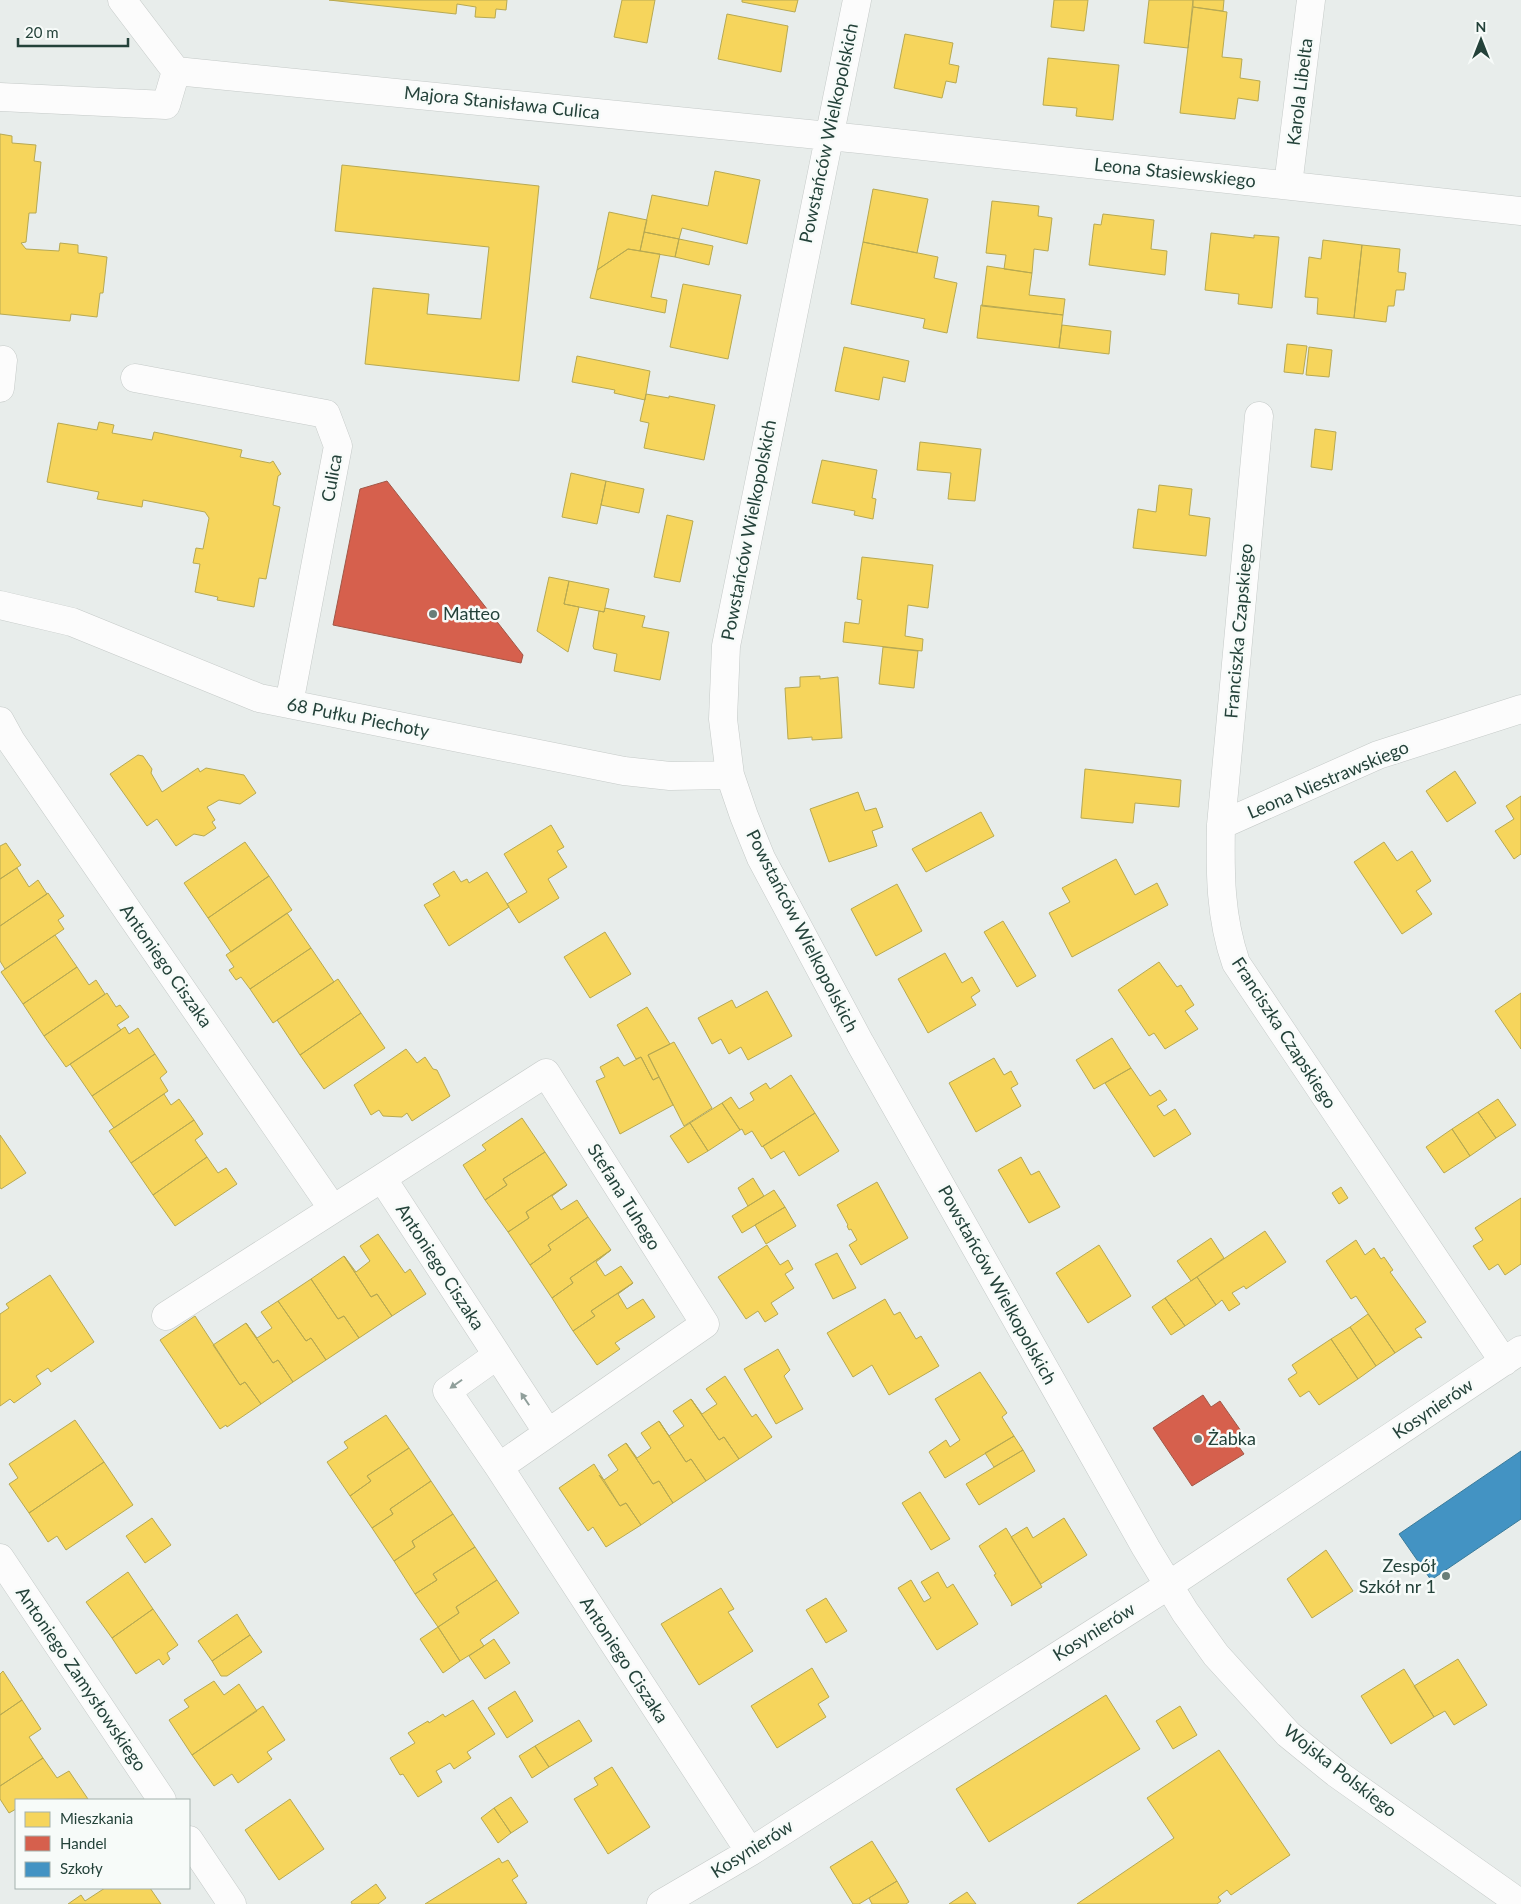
<svg xmlns="http://www.w3.org/2000/svg" width="1521" height="1904" font-family="Lato,sans-serif">
	<rect width="100%" height="100%" fill="#e8edeb"/>
	<!-- homes -->
	<path fill="#f6d55c" stroke="#b7a952" d="M329,0H507L506,10L496,9L495,18L475,17L476,7L457,4L456,14Z
		M622,0H655L647,43L614,37Z
		M742,0H798L795,12L742,2Z
		M1054,0H1088L1084,31L1051,27Z
		M1149,0H1193L1188,48L1144,43Z
		M1193,0H1224L1223,11L1193,7Z
		M1193,7L1227,12L1222,57L1242,59L1240,78L1260,81L1258,101L1238,98L1235,119L1180,113Z
		M727,14L788,26L781,72L718,59Z
		M905,34L953,43L949,64L959,66L956,83L946,81L942,98L894,88Z
		M1048,58L1119,65L1113,120L1076,116L1077,108L1043,105Z
		M0,134L12,136V143L36,145L34,161L41,162L36,213H29L26,242L21,243L26,249L59,251L60,243L78,245V253L107,257L103,293H100L97,317L71,314L70,321L0,314Z
		M342,165L539,186L519,381L365,364L373,288L429,294L427,314L481,319L489,247L335,231Z
		M715,171L760,180L747,244L682,228L679,239L644,232L652,195L708,206Z
		M873,189L928,199L917,253L863,242Z
		M992,201L1039,206L1038,216L1052,218L1048,251L1034,249L1032,273L1004,269L1006,255L986,253Z
		M609,212L647,220L640,251L628,249L597,270Z
		M1103,214L1154,220L1151,249L1167,251L1165,275L1089,265L1094,224L1101,225Z
		M644,232L679,239L675,257L640,251Z
		M1211,233L1254,238V235L1279,237L1272,308L1238,304L1239,294L1205,290Z
		M679,239L713,246L709,265L675,257Z
		M1323,240L1362,245L1354,318L1317,314L1318,298L1305,297L1309,257L1321,259Z
		M863,242L938,257L934,278L957,283L947,333L923,328L925,319L851,304Z
		M1362,245L1400,249L1398,272L1406,273L1404,290H1396L1394,306H1388L1386,322L1354,318Z
		M628,249L660,254L651,297L667,300L665,313L590,298L597,270Z
		M987,266L1032,273L1029,295L1065,299L1063,315L982,306Z
		M683,284L741,295L728,359L670,347Z
		M981,305L1063,315L1059,348L977,338Z
		M1062,325L1111,331L1109,354L1059,348Z
		M1287,344L1307,346L1303,374L1284,372Z
		M844,347L909,361L905,382L883,377L879,400L835,391Z
		M1309,347L1332,350L1329,377L1306,375Z
		M577,356L650,371L645,400L614,393L615,390L572,382Z
		M646,394L669,398V396L715,405L704,460L644,448L649,423L640,421Z
		M99,422L114,425L112,433L152,440L154,432L242,450L240,457L270,463L273,461L281,474L278,476L273,505L280,507L266,579L259,578L254,607L217,600L218,597L195,592L200,564L193,563L196,548L203,549L209,518L205,512L143,500L142,507L97,499L99,492L47,482L58,423L97,430Z
		M1315,429L1336,432L1332,470L1311,467Z
		M920,442L981,449L975,501L948,499L951,473L917,470Z
		M822,460L877,470L872,498L876,499L873,519L854,515L855,511L812,503Z
		M571,473L606,481L597,524L562,517Z
		M606,481L644,489L639,513L601,505Z
		M1159,485L1192,489L1189,515L1210,518L1206,556L1133,548L1138,509L1156,512Z
		M667,515L693,521L680,582L654,577Z
		M862,557L933,565L928,608L908,605L905,636L923,639L922,651L843,642L845,622L859,624L862,600L857,599Z
		M549,577L569,581L564,604L579,607L568,652L537,631Z
		M569,581L609,589L604,612L564,604Z
		M605,608L645,616L642,627L669,632L660,680L614,671L617,654L594,649L593,646L599,611L604,612Z
		M883,647L918,651L914,688L879,684Z
		M820,676V679L838,677L842,738L812,740V737L788,739L785,688L800,687V677Z
		M138,755L143,756L152,769L151,773L162,792L198,768L200,772L206,768L244,775L256,793L240,804L219,800L207,807L215,820L212,822L216,828L204,836L194,834L176,846L157,819L147,826L110,774Z
		M1085,769L1181,780L1179,807L1135,803L1133,823L1081,818Z
		M1455,771L1476,803L1447,822L1426,791Z
		M858,792L865,811L876,808L883,827L872,831L877,846L829,862L810,809Z
		M1521,796V854L1514,859L1495,831L1514,819L1506,806Z
		M981,812L994,836L926,872L912,849Z
		M551,825L564,847L557,851L567,867L548,879L559,898L519,923L507,904L527,892L504,854Z
		M245,842L269,876L208,918L184,883Z
		M1384,842L1397,861L1412,851L1431,881L1416,891L1432,914L1402,934L1354,862Z
		M6,843L21,865L0,879V846Z
		M1116,859L1135,895L1157,883L1168,905L1072,957L1049,913L1070,902L1062,888Z
		M17,868L29,887L38,880L47,894L0,926V879Z
		M454,871L461,882L467,879L469,883L487,872L509,907L449,946L424,905L440,896L433,884Z
		M269,876L292,910L231,952L208,918Z
		M897,884L922,931L876,956L851,909Z
		M48,893L64,916L58,920L64,929L5,969L0,961V926Z
		M287,913L311,948L250,989L241,977L236,980L229,970L234,967L226,955Z
		M1003,921L1036,976L1017,987L984,932Z
		M605,932L631,974L590,998L564,957Z
		M55,935L77,967L23,1004L1,972Z
		M311,948L334,982L273,1023L250,989Z
		M945,953L962,983L972,977L980,991L971,997L976,1005L928,1033L898,979Z
		M1159,962L1177,987L1181,985L1194,1005L1185,1011L1198,1029L1165,1049L1154,1033L1149,1036L1118,990Z
		M77,967L89,985L96,980L105,994L44,1036L23,1004Z
		M338,979L361,1013L300,1055L277,1020Z
		M767,991L792,1036L748,1060L741,1047L729,1054L721,1039L712,1044L698,1018L732,1000L736,1008Z
		M107,993L116,1007L120,1005L129,1017L117,1025L121,1030L66,1067L44,1036Z
		M1521,993V1049L1495,1011Z
		M647,1007L670,1044L648,1055L659,1077L653,1080L641,1057L636,1059L617,1025Z
		M361,1013L385,1048L324,1089L300,1055Z
		M125,1027L129,1034L138,1028L155,1054L92,1096L70,1064Z
		M1112,1038L1131,1068L1094,1089L1076,1060Z
		M674,1042L712,1108L684,1126L648,1055Z
		M406,1049L417,1063L425,1057L433,1069L437,1070L450,1096L412,1121L407,1113L402,1117L383,1116L379,1110L371,1115L354,1085Z
		M155,1054L167,1072L160,1078L168,1091L114,1128L92,1096Z
		M618,1057L624,1066L641,1057L653,1080L659,1077L673,1105L620,1134L596,1081L605,1077L600,1067Z
		M994,1058L1004,1075L1011,1071L1018,1084L1011,1088L1021,1106L976,1132L949,1083Z
		M1131,1068L1150,1096L1160,1090L1167,1100L1157,1106L1164,1116L1175,1109L1191,1134L1154,1157L1105,1083Z
		M791,1075L815,1113L762,1147L752,1131L745,1135L742,1129L740,1130L722,1103L731,1097L739,1109L754,1100L750,1093L766,1083L770,1089Z
		M164,1094L171,1105L179,1099L194,1120L131,1163L109,1131Z
		M1498,1099L1516,1125L1496,1138L1478,1112Z
		M722,1103L740,1130L708,1151L690,1123Z
		M1478,1112L1496,1138L1470,1156L1452,1129Z
		M815,1113L839,1151L799,1176L784,1151L771,1159L763,1146Z
		M522,1118L545,1152L503,1179L507,1185L485,1200L463,1165L486,1150L482,1145Z
		M194,1120L203,1134L195,1140L207,1157L153,1195L131,1163Z
		M690,1123L708,1151L688,1163L670,1136Z
		M1452,1129L1470,1156L1444,1173L1426,1147Z
		M0,1135L26,1173L1,1189L0,1187Z
		M545,1152L567,1185L526,1212L529,1218L508,1232L485,1200L507,1185L503,1179Z
		M207,1157L218,1173L226,1168L237,1184L175,1226L153,1195Z
		M1021,1157L1031,1175L1039,1171L1060,1207L1029,1223L998,1170Z
		M753,1178L764,1196L748,1206L738,1188Z
		M877,1182L908,1238L861,1265L849,1245L857,1240L851,1229L849,1230L847,1226L848,1225L837,1205Z
		M567,1185L552,1196L561,1210L577,1200L588,1217L548,1245L551,1250L530,1265L508,1232L529,1218L526,1212Z
		M1341,1187L1348,1198L1339,1204L1332,1193Z
		M774,1190L785,1207L742,1233L732,1216Z
		M1521,1198V1264L1505,1275L1498,1264L1489,1270L1473,1246L1483,1240L1475,1228Z
		M785,1207L796,1226L766,1244L755,1225Z
		M588,1217L611,1250L570,1278L573,1283L552,1298L530,1265L551,1250L548,1245Z
		M1265,1231L1286,1262L1246,1289L1244,1286L1232,1293L1240,1304L1229,1311L1222,1300L1216,1305L1197,1277Z
		M378,1234L405,1273L410,1269L426,1294L392,1316L377,1294L371,1297L344,1256L356,1272L370,1261L360,1246Z
		M1211,1238L1224,1258L1191,1281L1177,1261Z
		M1356,1240L1365,1255L1374,1248L1381,1259L1384,1257L1393,1270L1390,1272L1426,1322L1415,1329L1422,1338L1419,1337L1395,1353L1356,1296L1351,1299L1326,1261Z
		M767,1245L780,1265L788,1260L793,1269L785,1274L794,1288L771,1303L778,1314L765,1322L758,1311L746,1319L718,1277Z
		M1099,1245L1131,1296L1088,1323L1056,1273Z
		M611,1250L596,1262L605,1276L621,1266L633,1283L591,1311L595,1316L573,1331L552,1298L573,1283L570,1278Z
		M837,1253L856,1288L833,1299L815,1264Z
		M344,1256L371,1297L377,1294L392,1316L359,1338L344,1316L338,1319L311,1279Z
		M50,1275L94,1342L51,1372L48,1368L36,1376L41,1384L14,1403L10,1399L0,1406V1314L9,1308L6,1304Z
		M1197,1277L1216,1305L1185,1326L1165,1298Z
		M311,1279L338,1319L344,1316L359,1338L326,1360L311,1338L306,1341L278,1301Z
		M633,1283L618,1294L627,1309L643,1299L655,1317L615,1343L620,1349L597,1365L573,1331L595,1316L591,1311Z
		M1165,1298L1185,1326L1171,1335L1152,1307Z
		M885,1299L894,1315L900,1312L916,1339L921,1336L939,1366L889,1395L872,1365L853,1377L827,1333Z
		M278,1301L306,1341L311,1338L326,1360L293,1382L278,1360L273,1363L246,1323L257,1338L272,1328L261,1312Z
		M1368,1314L1395,1353L1376,1366L1350,1327Z
		M195,1316L240,1385L245,1382L261,1404L227,1427L226,1425L220,1429L160,1340Z
		M246,1323L273,1363L278,1360L293,1382L261,1404L245,1382L240,1385L213,1345Z
		M1350,1327L1376,1366L1358,1379L1331,1339Z
		M1331,1339L1358,1379L1319,1405L1309,1391L1300,1397L1288,1379L1297,1373L1292,1365Z
		M778,1349L790,1370L784,1376L803,1409L776,1424L744,1369Z
		M980,1372L1007,1413L1002,1417L1014,1436L945,1478L929,1452L946,1440L950,1447L960,1440L935,1399Z
		M725,1376L752,1417L756,1414L772,1437L739,1459L724,1437L719,1440L691,1399L702,1414L717,1404L706,1389Z
		M691,1399L719,1440L724,1437L739,1459L706,1481L691,1459L686,1462L659,1421L669,1436L684,1426L673,1411Z
		M386,1415L409,1448L367,1476L371,1481L350,1496L327,1462L348,1448L344,1442Z
		M75,1420L104,1462L29,1513L9,1484L18,1478L9,1464Z
		M659,1421L686,1462L691,1459L706,1481L673,1503L659,1481L653,1484L626,1443L637,1458L651,1448L641,1433Z
		M1014,1436L1023,1450L994,1467L985,1453Z
		M626,1443L653,1484L659,1481L673,1503L641,1525L626,1503L620,1506L599,1475L604,1480L618,1470L608,1455Z
		M409,1448L431,1481L390,1509L393,1514L372,1528L350,1496L371,1481L367,1476Z
		M1023,1450L1035,1471L979,1505L966,1484Z
		M104,1462L133,1505L66,1550L57,1536L48,1542L29,1513Z
		M594,1464L620,1506L626,1503L641,1525L606,1547L593,1527L588,1531L559,1488Z
		M431,1481L453,1514L412,1541L415,1547L394,1561L372,1528L393,1514L390,1509Z
		M920,1492L950,1539L931,1550L902,1503Z
		M453,1514L475,1547L433,1574L437,1580L415,1594L394,1561L415,1547L412,1541Z
		M152,1518L171,1545L145,1563L126,1536Z
		M1064,1518L1087,1555L1041,1584L1011,1537L1027,1527L1033,1538Z
		M1006,1528L1042,1587L1011,1606L1012,1604L994,1575L996,1574L979,1546Z
		M475,1547L497,1580L456,1607L459,1613L438,1627L415,1594L437,1580L433,1574Z
		M1326,1550L1353,1591L1312,1618L1287,1579Z
		M128,1572L153,1609L112,1638L86,1602Z
		M938,1572L947,1588L953,1584L978,1624L937,1650L898,1588L911,1580L924,1602L931,1598L921,1582Z
		M497,1580L519,1613L480,1640L484,1646L460,1661L438,1627L459,1613L456,1607Z
		M721,1588L734,1609L728,1612L753,1651L699,1685L661,1624Z
		M826,1598L847,1631L826,1643L806,1610Z
		M153,1609L178,1645L167,1653L170,1659L163,1665L159,1659L136,1674L112,1638Z
		M237,1614L250,1635L212,1661L198,1641Z
		M438,1627L460,1661L443,1673L420,1639Z
		M250,1635L262,1652L227,1676H221L212,1661Z
		M494,1639L510,1663L485,1679L469,1656Z
		M1458,1659L1487,1705L1454,1725L1445,1711L1434,1717L1414,1686Z
		M812,1668L829,1697L818,1704L826,1717L777,1748L751,1706Z
		M1404,1669L1434,1717L1391,1744L1361,1696Z
		M3,1671L22,1700L0,1715V1674Z
		M214,1681L224,1695L239,1684L257,1711L192,1755L169,1720L189,1707L184,1700Z
		M515,1691L533,1721L507,1738L488,1708Z
		M1106,1695L1140,1749L989,1842L956,1789Z
		M22,1700L41,1729L29,1737L43,1758L0,1786V1715Z
		M473,1700L495,1734L467,1752L471,1758L454,1769L450,1763L436,1771L442,1782L418,1797L403,1774L400,1775L390,1758L415,1743L408,1733L428,1721L429,1723L443,1714L445,1717Z
		M263,1706L285,1740L267,1752L272,1759L238,1783L232,1774L214,1786L192,1755Z
		M1180,1706L1197,1735L1173,1749L1156,1721Z
		M579,1720L592,1741L549,1767L535,1746Z
		M535,1746L549,1767L532,1778L519,1756Z
		M1219,1750L1290,1855L1231,1895L1227,1890L1218,1897L1221,1901L1217,1904H1077L1174,1838L1147,1798Z
		M43,1758L57,1778L69,1771L88,1799L16,1800V1809L9,1813L0,1799V1786Z
		M612,1767L650,1827L608,1854L574,1799L598,1785L594,1778Z
		M511,1797L528,1822L511,1833L494,1808Z
		M290,1799L324,1849L279,1880L245,1830Z
		M494,1808L511,1833L498,1843L481,1818Z
		M872,1841L897,1881L859,1904H853L830,1867Z
		M499,1858L502,1863L508,1860L518,1876L512,1880L527,1903L524,1904H425Z
		M897,1881L909,1902L906,1904H872L869,1898Z
		M376,1884L386,1898L378,1904H352L351,1902Z
		M105,1888H150L161,1904H68L81,1895L85,1901Z
		M967,1892L976,1904H949Z"/>
	<!-- shops -->
	<path fill="#d6604d" stroke="#a15747" d="M387,481L523,655L521,663L333,625L360,489Z
		M1203,1395L1211,1407L1220,1401L1241,1431L1232,1437L1244,1454L1192,1486L1153,1428Z"/>
	<!-- schools -->
	<path fill="#4393c3" stroke="#3a7b9a" d="M1521,1451V1519L1431,1580L1399,1534Z"/>
	<g fill="none" stroke-linecap="round" stroke-linejoin="round">
		<defs>
			<path id="minor" d="M122,0L176,71L859,139L1521,211
				M857,0L726,646L723,719L730,775L744,816L761,858L860,1043L1146,1548L1185,1612L1216,1655L1288,1734L1336,1773L1521,1904
				M0,97L166,105L176,71
				M1288,185L1311,0
				M135,378L326,414L338,446L289,704
				M0,388L3,360
				M1259,416L1221,825C1220,873 1220,917 1236,963L1504,1362
				M0,605L72,622L259,698L624,771L670,776L730,775
				M0,721L11,741L333,1209L382,1178L548,1433L499,1467
				M1221,825L1378,755L1521,709
				M382,1178L546,1073L705,1324L548,1433
				M166,1316L333,1209
				M496,1356L447,1391L499,1467L750,1852
				M0,1558L162,1800
				M189,1840L232,1904
				M661,1904L750,1852L1169,1585L1521,1350"/>
		</defs>
		<!-- minor casing -->
		<use href="#minor" stroke="#c5cac8" stroke-width="29"/>
		<!-- minor -->
		<use href="#minor" stroke="#fcfcfc" stroke-width="28"/>
	</g>
	<!-- one-way arrows -->
	<defs><path id="oneway-solid" d="M-6-.8H1V-3.2L6.5 0L1 3.2V.8H-6Z" transform="scale(1.25)"/></defs>
	<g fill="#909f9b">
		<use href="#oneway-solid" transform="translate(456 1384) rotate(145)"/>
		<use href="#oneway-solid" transform="translate(525 1399) rotate(-124)"/>
	</g>
	<!-- markers -->
	<g fill="#697e78" stroke="#f7fbf9" stroke-width="2">
		<circle cx="433" cy="614" r="5"/>
		<circle cx="1198" cy="1439" r="5"/>
		<circle cx="1446" cy="1576" r="5"/>
	</g>
	<g text-anchor="middle" stroke-width="5" stroke-linejoin="round" paint-order="stroke">
		<!-- street labels -->
		<g font-size="18" fill="#24423a" stroke="#f7fbf9">
			<text transform="translate(1300 92) rotate(-83)" y="6">Karola Libelta</text>
			<text transform="translate(502 103) rotate(6)" y="6">Majora Stanisława Culica</text>
			<text transform="translate(829 133) rotate(-78)" y="6">Powstańców Wielkopolskich</text>
			<text transform="translate(1175 173) rotate(6)" y="6">Leona Stasiewskiego</text>
			<text transform="translate(332 478) rotate(-80)" y="6">Culica</text>
			<text transform="translate(749 530) rotate(-79)" y="6">Powstańców Wielkopolskich</text>
			<text transform="translate(1239 631) rotate(-85)" y="6">Franciszka Czapskiego</text>
			<text transform="translate(358 718) rotate(11)" y="6">68 Pułku Piechoty</text>
			<text transform="translate(1328 780) rotate(-23)" y="6">Leona Niestrawskiego</text>
			<text transform="translate(802 931) rotate(63)" y="6">Powstańców Wielkopolskich</text>
			<text transform="translate(166 966) rotate(55)" y="6">Antoniego Ciszaka</text>
			<text transform="translate(1284 1033) rotate(57)" y="6">Franciszka Czapskiego</text>
			<text transform="translate(624 1197) rotate(58)" y="6">Stefana Tuhego</text>
			<text transform="translate(440 1267) rotate(57)" y="6">Antoniego Ciszaka</text>
			<text transform="translate(997 1285) rotate(61)" y="6">Powstańców Wielkopolskich</text>
			<text transform="translate(1433 1409) rotate(-34)" y="6">Kosynierów</text>
			<text transform="translate(1094 1632) rotate(-32)" y="6">Kosynierów</text>
			<text transform="translate(624 1660) rotate(57)" y="6">Antoniego Ciszaka</text>
			<text transform="translate(81 1679) rotate(56)" y="6">Antoniego Zamysłowskiego</text>
			<text transform="translate(1340 1771) rotate(38)" y="6">Wojska Polskiego</text>
			<text transform="translate(752 1849) rotate(-32)" y="6">Kosynierów</text>
		</g>
		<!-- poi labels -->
		<g font-size="18" fill="#24423a" stroke="#f7fbf9" text-anchor="start">
			<text x="443" y="620">Matteo</text>
			<text x="1208" y="1445">Żabka</text>
			<text x="1436" y="1572" text-anchor="end">Zespół<tspan x="1436" dy="21">Szkół nr 1</tspan></text>
		</g>
	</g>
	<!-- legend -->
	<rect x="15" y="1799" width="175" height="90" fill="#f7fbf9" stroke="#a3b1ad"/>
	<rect x="25" y="1812" width="25" height="15" fill="#f6d55c" stroke="#a3b1ad"/>
	<text x="60" y="1824" font-size="15" fill="#24423a">Mieszkania</text>
	<rect x="25" y="1836" width="25" height="15" fill="#d6604d" stroke="#a3b1ad"/>
	<text x="60" y="1849" font-size="15" fill="#24423a">Handel</text>
	<rect x="25" y="1862" width="25" height="15" fill="#4393c3" stroke="#a3b1ad"/>
	<text x="60" y="1874" font-size="15" fill="#24423a">Szkoły</text>
	<!-- north arrow -->
	<g transform="translate(1481 40)" stroke="#f7fbf9" stroke-width="4" paint-order="stroke">
	<path d="M0-4L9 19L0 12L-9 19Z" fill="#24423a"/>
	<text y="-8" font-size="14" font-weight="bold" text-anchor="middle" fill="#24423a">N</text>
	</g>
	<!-- scale -->
	<path d="M18 38v8h110v-8" fill="none" stroke="#24423a" stroke-width="2.5"/>
	<text x="25" y="38" font-size="15" fill="#24423a" stroke="#f7fbf9" stroke-width="4" paint-order="stroke">20 m</text>
</svg>
